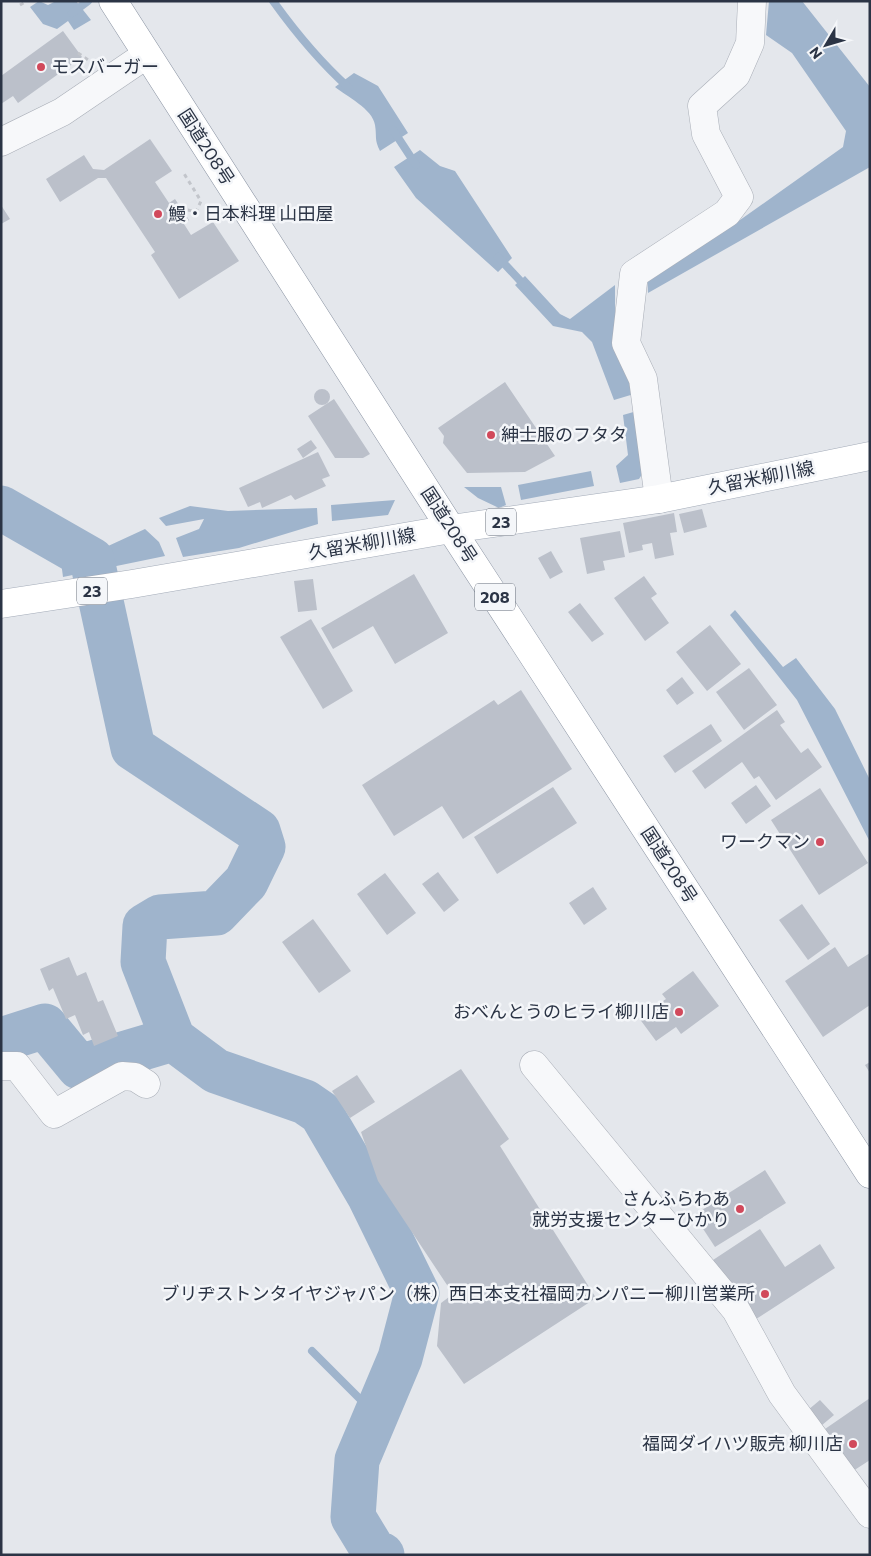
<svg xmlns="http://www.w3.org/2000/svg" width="871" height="1556" font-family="Commissioner,'Noto Sans JP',sans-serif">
	<rect width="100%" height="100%" fill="#e4e7ec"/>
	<!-- water -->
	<path fill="#9fb4cc" d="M39,1L48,5L56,1H76L91,20L74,30L68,21L57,29L43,24L30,7Z
		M769,1H802L870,87V167L648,293L647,273L740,220L843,147L846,131L792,53L766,35Z
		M354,73L378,86L408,133L380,151C374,139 377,137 375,125C373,109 346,96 335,87Z
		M420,150L440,166L455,171L512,258L498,272L416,198L394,167Z
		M525,276L560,314L570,319L615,285V327L634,394L614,400L592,342L582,332L553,326L515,285Z
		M637,411L650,462L639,479L620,483L616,466L628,455L623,415Z
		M591,471L594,486L521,500L518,485Z
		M464,487H501L506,505L499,508L478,498Z
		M1,488L106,547L145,529L159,542L165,556L63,577L60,554L1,522Z
		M395,500L388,515L332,521L331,505Z
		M190,506L228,511L317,508L318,524L239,548L183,557L176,538L199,529L204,519L166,526L159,518Z
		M735,610L783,667L796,658L835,709L870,780V842L797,700L730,615Z"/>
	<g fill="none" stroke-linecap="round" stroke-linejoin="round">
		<!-- stream -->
		<path stroke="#9fb4cc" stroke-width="8" d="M273,1C296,33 320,62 349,88
			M72,13L88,1
			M393,130L416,165
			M498,257L526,287
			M312,1351L376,1415"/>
		<!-- river -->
		<path stroke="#9fb4cc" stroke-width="45" d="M1,508L92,560L133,748L258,831L263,847L246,882L216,913L160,917L145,926L143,962L173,1039L216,1071L305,1102L321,1113L370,1197L417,1293L400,1358L357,1460L353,1517L373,1550L382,1555
			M1,1040L45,1026L79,1067L173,1039"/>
	</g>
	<!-- building -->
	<path fill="#bbc0ca" d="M63,31L82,57L18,103L13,96L1,104V76Z
		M150,139L172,171L155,182L169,203L175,199L189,220L184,224L191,235L213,222L239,261L179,299L151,255L155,252L106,178H98L60,202L46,179L84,155L93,169L104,170Z
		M1,205L10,219L1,224Z
		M505,382L555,456L525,472L467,473L443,443L444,436L438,428Z
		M314 397a8 8 0 1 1 16 0a8 8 0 1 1-16 0Z
		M334,399L370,454L363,458H335L308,416Z
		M311,440L317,448L303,458L297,449Z
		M318,452L330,476L322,479L326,486L295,500L291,495L262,508L260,502L248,507L239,488Z
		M702,509L707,527L684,533L679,514Z
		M674,513L677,532L670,533L674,555L655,559L652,543L642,545L643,550L629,553L623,523Z
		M620,531L625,557L603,561L605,570L587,574L580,538Z
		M551,551L563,572L550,579L538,558Z
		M414,574L448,633L395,664L373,626L333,649L321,628Z
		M644,576L657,594L651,598L669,623L645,641L614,598Z
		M313,579L317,610L298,612L294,581Z
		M580,603L604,634L592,642L568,612Z
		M311,619L353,691L323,709L280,637Z
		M710,625L741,664L707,691L676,652Z
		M749,668L777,705L744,730L716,692Z
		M682,677L694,693L677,705L666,690Z
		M521,690L572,769L463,839L442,806L394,836L362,785L494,700L498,705Z
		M777,710L785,722L780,725L801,753L808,748L822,767L776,800L759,776L754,779L742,762L705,789L692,771Z
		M711,724L722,741L675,773L663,756Z
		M756,785L771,806L746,824L731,803Z
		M553,787L577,823L497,874L474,837Z
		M820,788L868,863L819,895L771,820Z
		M438,872L459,900L444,912L422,884Z
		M385,873L416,913L387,935L357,894Z
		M593,887L607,909L584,925L569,903Z
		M802,904L830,944L808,960L779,920Z
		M313,919L351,971L319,993L282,942Z
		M835,947L848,967L870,953V1005L823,1037L785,981Z
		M69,957L77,976L86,972L98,1002L103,1000L118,1036L94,1046L89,1032L83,1035L75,1015L66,1019L53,988L49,991L40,969Z
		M693,971L719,1006L681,1034L676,1027L656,1041L639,1018L666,999L662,994Z
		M870,1062V1073L865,1065Z
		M461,1069L509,1139L500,1146L596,1298L464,1384L437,1346L441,1303L453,1294L378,1181L361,1132Z
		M357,1075L375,1102L350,1118L332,1091Z
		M765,1170L786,1203L715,1247L694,1215Z
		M760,1229L785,1267L820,1244L835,1268L753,1321L713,1260Z
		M870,1398V1460L853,1471L825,1429Z
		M820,1400L834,1415L815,1431L802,1415Z"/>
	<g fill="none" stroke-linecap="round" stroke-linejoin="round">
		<defs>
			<path id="minor" d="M1,142L62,112L146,55
				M659,499L643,379L626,343L634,274L727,213L739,197L706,134L702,106L736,75L750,43L752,1
				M534,1065L736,1310L782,1394L870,1514
				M1,1066H17L54,1114L122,1076L135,1077L146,1084"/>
			<path id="major" d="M1,604L132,584L451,529L659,499L870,456"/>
			<path id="highway" d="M113,1L451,529L870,1174"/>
		</defs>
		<!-- minor casing -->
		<use href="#minor" stroke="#a9aeb7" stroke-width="29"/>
		<!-- major casing -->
		<use href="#major" stroke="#a3abb8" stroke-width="29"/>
		<!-- highway casing -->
		<use href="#highway" stroke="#8b94a3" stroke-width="29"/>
		<!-- path -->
		<path stroke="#c2c5cb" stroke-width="3" stroke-dasharray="4 4" stroke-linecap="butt" d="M20,5L27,1
			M78,53L91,62
			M180,208L196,212L201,201L183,172"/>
		<!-- minor -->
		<use href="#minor" stroke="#f7f8fa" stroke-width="28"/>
		<!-- major -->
		<use href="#major" stroke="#fff" stroke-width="28"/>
		<!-- highway -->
		<use href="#highway" stroke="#fff" stroke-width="28"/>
	</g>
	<!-- markers -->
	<g fill="#d1495b" stroke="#f4f6f9" stroke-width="2">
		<circle cx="41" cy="67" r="5"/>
		<circle cx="158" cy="214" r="5"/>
		<circle cx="491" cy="435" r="5"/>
		<circle cx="820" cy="842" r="5"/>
		<circle cx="679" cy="1012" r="5"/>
		<circle cx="740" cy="1209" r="5"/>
		<circle cx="765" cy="1294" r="5"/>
		<circle cx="853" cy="1444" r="5"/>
	</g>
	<g text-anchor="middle" stroke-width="5" stroke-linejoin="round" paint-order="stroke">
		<!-- shield labels -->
		<g fill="#f4f6f9" stroke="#676e7b" stroke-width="1">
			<rect x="486" y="508.5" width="30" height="27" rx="4"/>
			<rect x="77" y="577.5" width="30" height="27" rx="4"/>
			<rect x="475" y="583.5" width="40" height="27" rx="4"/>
		</g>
		<g font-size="16" font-weight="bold" fill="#2b3445">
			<text x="501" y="528">23</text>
			<text x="92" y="597">23</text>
			<text x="495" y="603">208</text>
		</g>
		<!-- poi labels -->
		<g font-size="18" fill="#2b3445" stroke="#f4f6f9" text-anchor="end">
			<text x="51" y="73" text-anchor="start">モスバーガー</text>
			<text x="168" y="220" text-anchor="start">鰻・日本料理 山田屋</text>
			<text x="501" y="441" text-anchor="start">紳士服のフタタ</text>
			<text x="810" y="848">ワークマン</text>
			<text x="669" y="1018">おべんとうのヒライ柳川店</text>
			<text x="730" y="1205">さんふらわあ<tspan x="730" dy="21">就労支援センターひかり</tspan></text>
			<text x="755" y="1300">ブリヂストンタイヤジャパン（株）西日本支社福岡カンパニー柳川営業所</text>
			<text x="843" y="1450">福岡ダイハツ販売 柳川店</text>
		</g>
		<!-- street labels -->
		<g font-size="18" fill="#2b3445" stroke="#f4f6f9">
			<text transform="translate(206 147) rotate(57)" y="6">国道208号</text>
			<text transform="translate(761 478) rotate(-11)" y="6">久留米柳川線</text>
			<text transform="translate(449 525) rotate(57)" y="6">国道208号</text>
			<text transform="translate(362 544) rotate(-10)" y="6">久留米柳川線</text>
			<text transform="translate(669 865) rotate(57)" y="6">国道208号</text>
		</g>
	</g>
	<!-- border -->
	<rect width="871" height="1556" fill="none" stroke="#2b3445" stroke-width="5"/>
	<!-- north arrow -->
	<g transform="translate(826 45) rotate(232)" stroke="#f4f6f9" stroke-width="4" paint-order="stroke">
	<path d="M0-4L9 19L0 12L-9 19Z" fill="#2b3445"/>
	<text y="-8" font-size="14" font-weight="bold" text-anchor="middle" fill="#2b3445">N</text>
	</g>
</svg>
